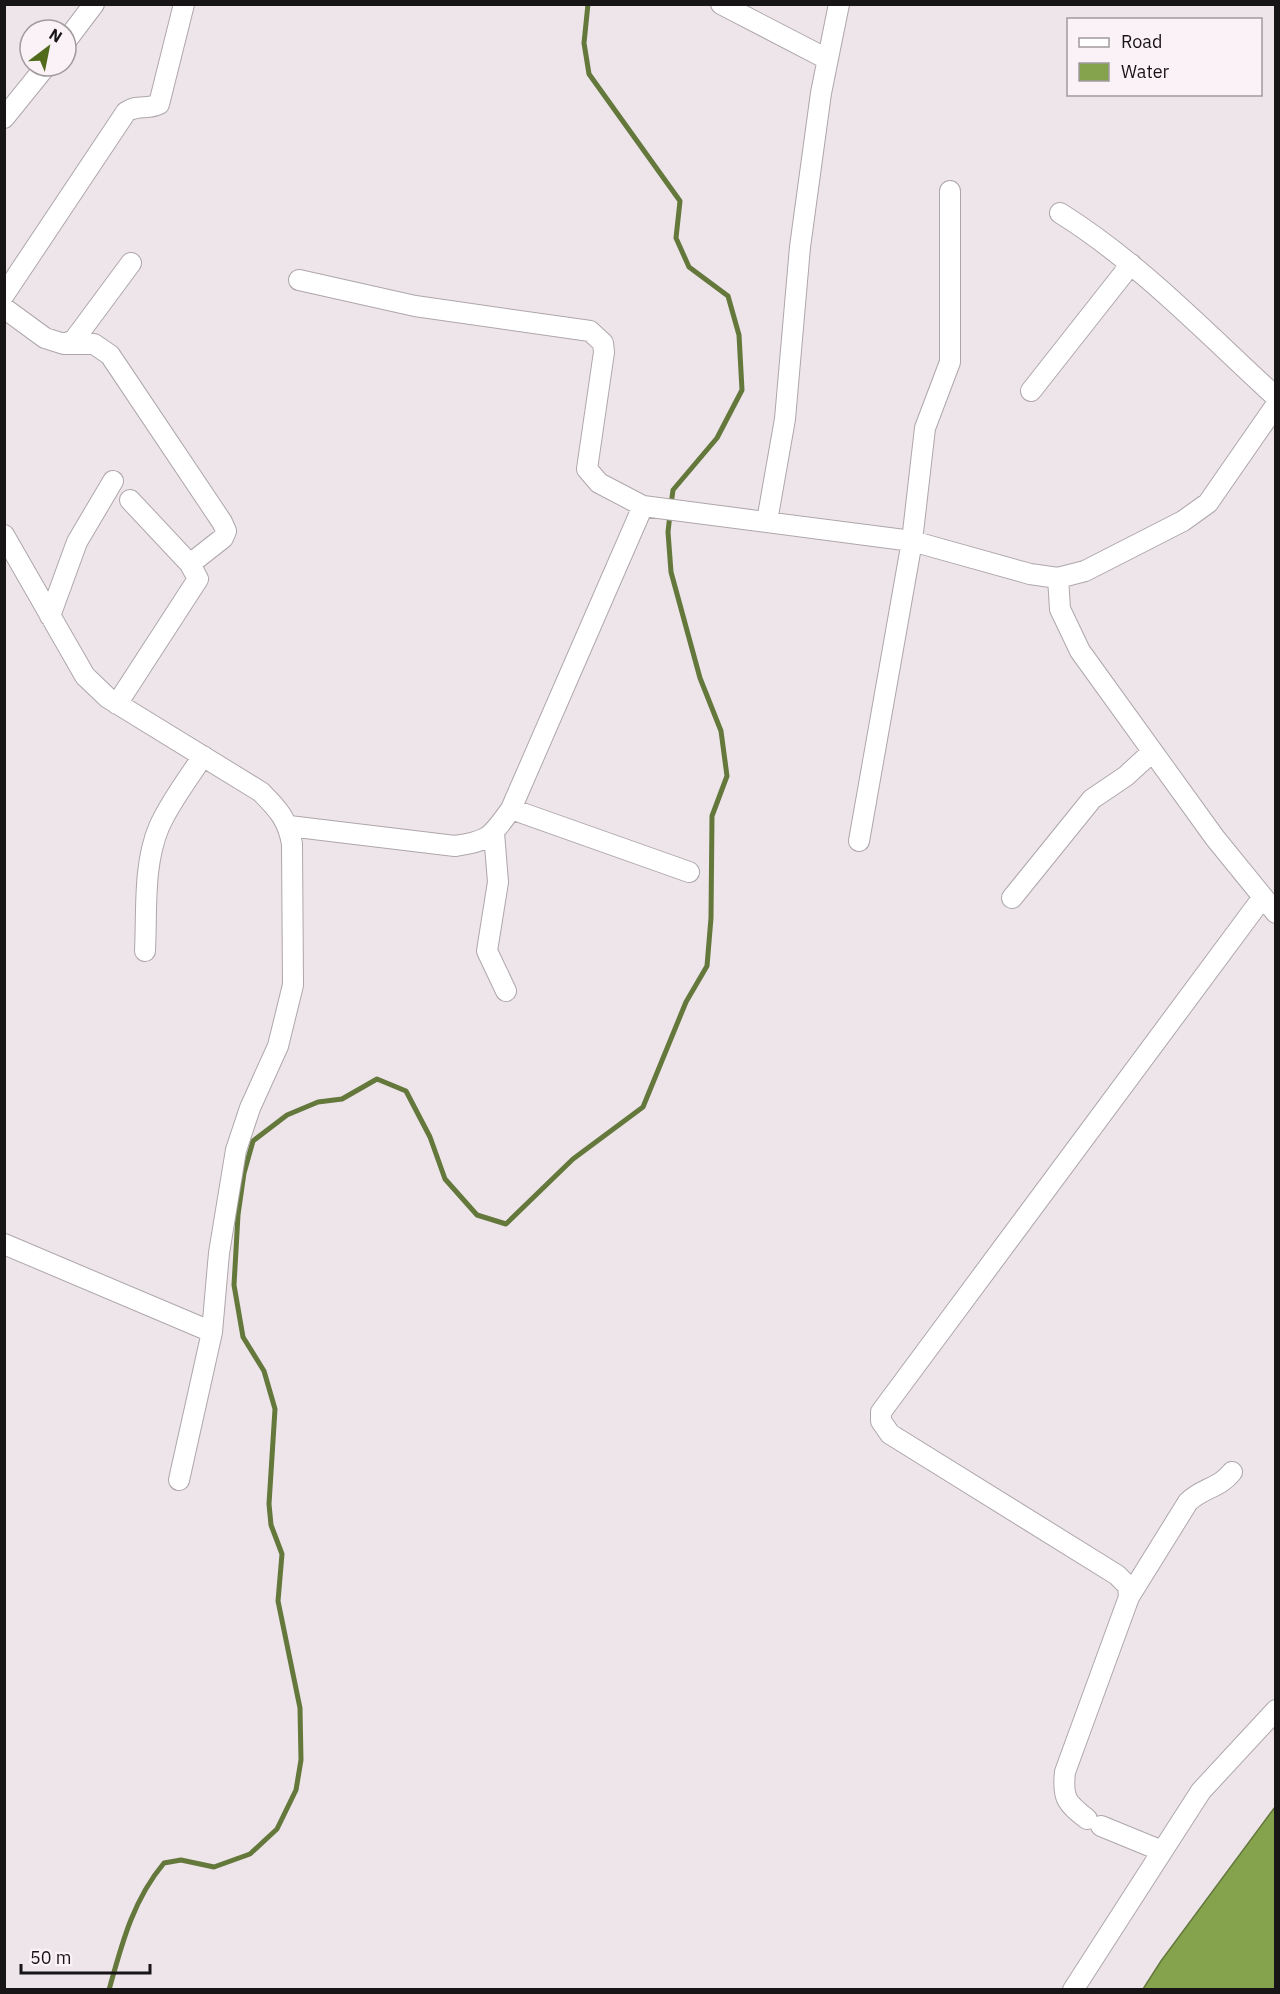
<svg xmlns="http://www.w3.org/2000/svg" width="1280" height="1994" font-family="'IBM Plex Sans',sans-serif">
	<rect width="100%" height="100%" fill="#ede5ea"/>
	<!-- water -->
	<path fill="#85a34c" stroke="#64783c" stroke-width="1.5" d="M1275,1807V1989H1143L1161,1961Z"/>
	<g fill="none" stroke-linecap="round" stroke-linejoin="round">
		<!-- stream -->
		<path stroke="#64783c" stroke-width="5" d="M588,4L584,43L589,74L680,201L676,238L689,267L728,296L739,335L742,390L717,438L673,490L671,505
			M109,1990C122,1943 133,1900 164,1863L181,1860L214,1867L250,1854L277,1829L296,1790L301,1760L300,1708L278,1601L282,1554L271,1525L269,1504L275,1409L264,1371L243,1337L234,1285L238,1215L244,1173L253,1141L287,1115L318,1102L342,1099L377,1079L406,1091L430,1137L445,1179L477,1215L506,1224L573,1159L643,1107L686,1002L707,966L711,918L712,816L727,776L721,731L700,678L671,572L668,532L670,514"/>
		<defs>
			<path id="minor" d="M721,4L827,59
				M66,41L94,4
				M4,118L46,66
				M1060,213C1140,263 1206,333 1276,397
				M299,280L415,306L590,331L603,343L604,352L587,469L599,483L643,506L912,541L1030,574L1058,578L1085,571L1183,521L1208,503L1276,405
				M4,295L126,112C137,104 148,110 159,104L184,4
				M4,308L45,338L64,344L74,340L131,263
				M64,344H94L110,355L222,522L226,531L223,538L190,564
				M1031,391L1131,264
				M767,521L785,419L800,247L821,93L839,4
				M4,535L85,676L108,698L261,792C278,809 288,820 292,844L293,985L278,1046L250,1108L236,1150L219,1253L212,1332L179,1480
				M1058,578L1060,609L1080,651L1215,838L1276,913
				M50,616L77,542L113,481
				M117,704L198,579L190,564L130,500
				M511,809L689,872
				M289,826L455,846C489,841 491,837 511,809L643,506
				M494,833L498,882L487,951L506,991
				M859,841L912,541L925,428L950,362V191
				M1012,898L1092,799L1126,776L1152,752
				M145,951C147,911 143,865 159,827C170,802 188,779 203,756
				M4,1244L212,1332
				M1129,1597L1188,1502C1202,1488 1220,1488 1232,1472
				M1087,1819C1067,1803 1062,1799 1065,1772L1129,1597L1128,1586L1117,1575L890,1434L881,1421V1412L1263,897
				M1101,1826L1162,1851
				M1073,1990L1201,1791L1276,1710"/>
		</defs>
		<!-- minor casing -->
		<use href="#minor" stroke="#aea6ab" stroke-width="22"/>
		<!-- minor -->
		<use href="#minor" stroke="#fff" stroke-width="20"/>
	</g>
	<!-- border -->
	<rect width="1280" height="1994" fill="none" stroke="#181517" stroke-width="12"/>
	<!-- legend -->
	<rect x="1067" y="18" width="195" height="78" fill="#fbf2f7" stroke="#a09a9d" stroke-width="1.5"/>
	<rect x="1079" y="38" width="30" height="9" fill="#ffffff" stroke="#a09a9d" stroke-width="1.5"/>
	<text x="1121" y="48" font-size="18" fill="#181517">Road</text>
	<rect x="1079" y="63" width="30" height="18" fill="#85a34c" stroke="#a09a9d" stroke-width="1.5"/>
	<text x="1121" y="78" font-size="18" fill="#181517">Water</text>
	<!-- north arrow -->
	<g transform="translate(48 48) rotate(32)"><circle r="28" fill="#fbf2f7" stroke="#a09a9d" stroke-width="1.5"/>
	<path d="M0-4.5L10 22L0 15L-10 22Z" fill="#526a1b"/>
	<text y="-9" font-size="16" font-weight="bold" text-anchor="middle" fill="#181517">N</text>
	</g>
	<!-- scale -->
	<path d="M21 1964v9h129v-9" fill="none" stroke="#181517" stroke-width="3"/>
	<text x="30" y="1964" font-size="18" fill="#181517" stroke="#fbf2f7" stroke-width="4.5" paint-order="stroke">50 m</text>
</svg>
